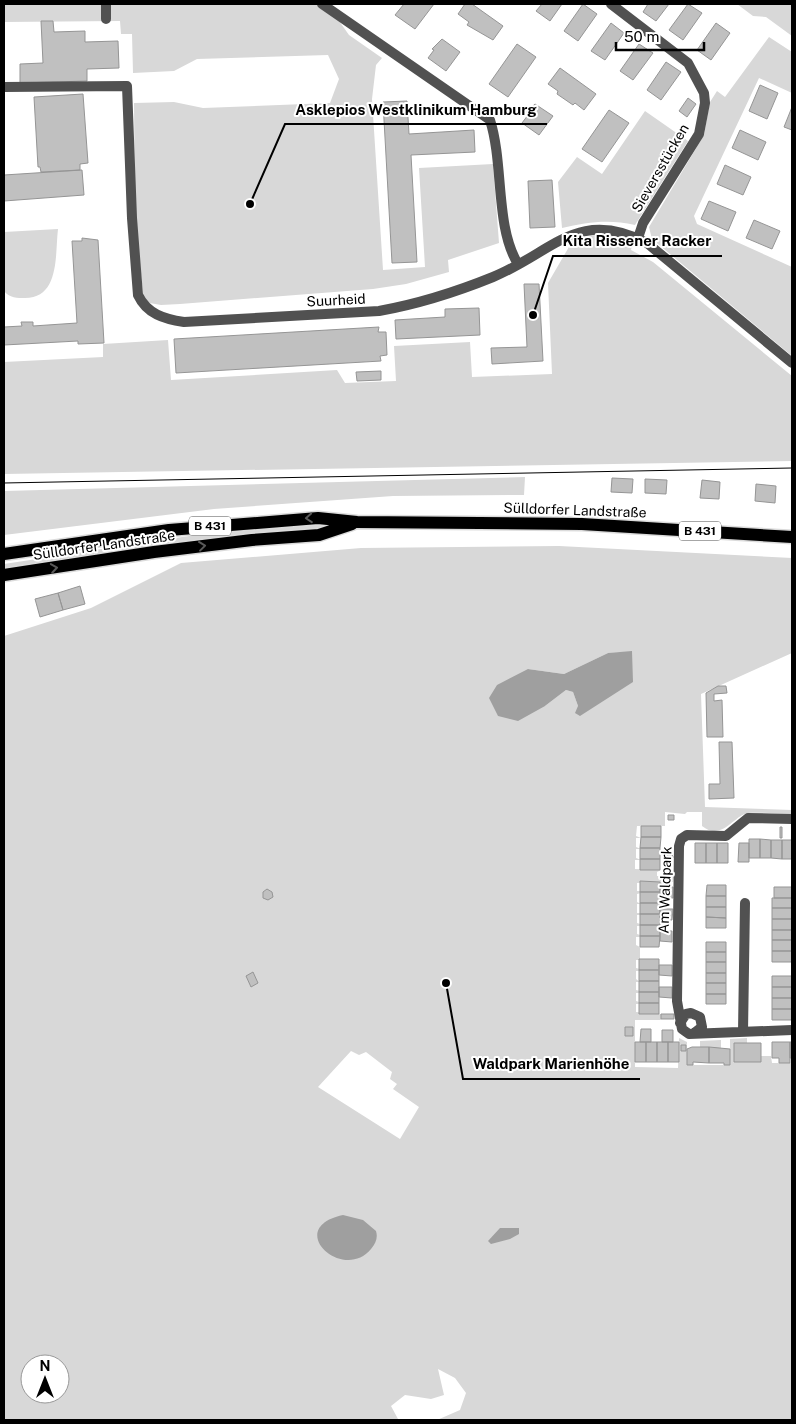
<svg xmlns="http://www.w3.org/2000/svg" width="796" height="1424" font-family="'Public Sans',sans-serif">
	<rect width="100%" height="100%" fill="#fff"/>
	<!-- green -->
	<path fill="#d8d8d8" fill-rule="evenodd" d="M4,4H327L349,35L382,58L376,65L372,99L383,270L425,267L419,168L493,164L499,243L448,260L449,272L406,284L373,289L180,304L161,305L144,302L135,218L134,103L174,102L203,108L330,103L339,79L328,55L197,59L174,71L133,73L132,34H121L120,21L4,22Z
		M737,4H792V36L766,17L753,16Z
		M769,37L792,52V93L759,78L694,216L697,224L792,267V356L652,239L649,227L704,135L710,102L717,91L725,97Z
		M645,111L688,141L635,225C609,219 587,222 562,228L558,182L577,157L602,174Z
		M58,229C55,254 60,298 25,298C18,298 9,298 4,291V232Z
		M598,234L628,238L633,241L631,250L653,262L792,376V461L4,474V362L103,357V344L168,340L171,380L337,370L345,383L396,381L394,346L470,342L472,377L552,374L548,283L573,240Z
		M525,477L524,495L393,496L214,509L4,535V491Z
		M339,523L336,528C225,532 114,554 4,568V564C115,548 226,526 339,523Z
		M559,546L792,558V653L701,694L705,807L792,810V814C778,814 762,812 748,813C734,815 722,842 702,826V812H687L685,814L665,812V826H637L636,836L641,838H636V847L641,849H636V858L641,860H635V869L661,870L657,872V876H674L673,882H665V885H660L659,882L637,883V891H641V893L637,894V902L641,904H637V913H641V915H637V923L640,924V926H637V934L640,935V937H636V945L640,947V960H636V968L640,969V971H636V979L640,982H636V990L640,991V993H636V1001L639,1002V1004H636V1012L661,1014V1020H635V1067L678,1068L679,1038L687,1042V1065H730V1039L747,1038V1062H760L761,1056H771L772,1063H792V1420H437L460,1410L466,1393L455,1378L438,1369L444,1395L431,1399L405,1395L391,1406L398,1419L407,1420H4V636L91,608L181,563L361,548ZM632,652L578,706L573,692L566,690L545,706L528,669L564,674L608,653ZM351,1051L359,1055L366,1052L392,1072L390,1079L397,1084L393,1089L419,1107L400,1139L318,1087ZM30,1364H60V1394H30Z
		M721,1040V1049H700V1041Z"/>
	<!-- water -->
	<path fill="#9f9f9f" d="M632,651L633,682L580,716L575,713L578,706L573,692L566,690L545,706L518,721L498,716L489,698L497,685L528,669L564,674L608,653Z
		M343,1215L363,1220L376,1231C378,1238 376,1243 371,1249C343,1283 283,1228 343,1215Z
		M500,1228H519V1234L510,1239L491,1244L488,1241Z"/>
	<!-- building -->
	<path fill="#c0c0c0" stroke="#959595" d="M404,4H434L415,29L395,15Z
		M465,4H472L503,26L493,40L467,25L469,22L458,14Z
		M542,4H562L550,21L536,11Z
		M583,4L597,14L578,41L564,31Z
		M648,4H669L656,21L643,12Z
		M688,4L702,13L683,40L669,30Z
		M41,21H53L54,32L85,31V42L118,41L119,68L87,69V81L20,83V64L43,63Z
		M611,23L624,33L605,60L591,51Z
		M716,23L730,33L711,60L697,50Z
		M442,39L460,52L446,71L428,58L434,50L432,49Z
		M517,44L536,57L508,97L489,84Z
		M639,44L653,53L633,80L620,71Z
		M666,62L681,72L661,100L647,90Z
		M560,68L596,94L584,110L575,103L573,105L557,94L558,91L548,84Z
		M760,85L778,93L767,119L749,111Z
		M83,94L88,163L80,164V170L41,172L40,167H38L34,97Z
		M688,98L696,104L687,117L679,111Z
		M407,101L409,134L474,130L475,152L411,155L417,262L392,263L383,102Z
		M535,104L553,116L539,135L522,123L528,115L525,113Z
		M792,107V130L784,127Z
		M609,110L629,123L602,162L582,149Z
		M740,130L766,142L758,160L732,148Z
		M725,165L751,177L743,195L717,184Z
		M82,170L84,195L4,201V175Z
		M552,180L555,227L530,228L528,181Z
		M709,201L736,212L728,231L701,219Z
		M754,220L780,231L772,249L746,238Z
		M82,238L98,240L104,343L78,344V341L4,345V327L22,326L21,322H33V326L77,323L72,241H82Z
		M524,284H539L543,361L492,364L491,348L527,347Z
		M479,308L480,335L396,339L395,320L445,317V309Z
		M379,327L378,332H386L387,355L380,356L381,361L176,373L174,339Z
		M381,371V380L357,381L356,372Z
		M612,478L633,479L632,493L611,492Z
		M645,479L667,480L666,494L645,493Z
		M702,480L720,482L719,499L700,498Z
		M756,484L776,486L775,503L755,501Z
		M80,586L85,604L63,610L58,593Z
		M58,593L63,610L40,617L35,599Z
		M718,686H726L727,693L714,694V701L722,700L723,737H707L706,693Z
		M719,742H732L734,798L709,799V784H720Z
		M668,815H674V820H668Z
		M641,826H661V837H641Z
		M780,827H782V838H780Z
		M641,837H661L660,848H640Z
		M749,839H760V858H749Z
		M760,839L771,840V858H760Z
		M771,840H782V859L771,858Z
		M782,840H792V859H782Z
		M695,843H706V863H695Z
		M706,843H717V863H706Z
		M717,843H728V863H717Z
		M739,843H749V862H738Z
		M640,848H660V859H640Z
		M667 857a3 3 0 1 1 6 0a3 3 0 1 1-6 0Z
		M640,859H660V870H640Z
		M640,881L660,882V892H640Z
		M707,885H726V896H706Z
		M660,887H673V898H660Z
		M774,887H792V898H774Z
		M267,889L272,892L273,897L268,900L263,898V892Z
		M640,892H660V903H640Z
		M706,896H726V907H706Z
		M772,898H792V908H772Z
		M640,903H660V914H640Z
		M706,907H726V918L706,917Z
		M772,908H792V919H772Z
		M660,909H673L672,920H660Z
		M640,914H660V925H640Z
		M706,917L726,918V928H706Z
		M772,919H792V930H772Z
		M640,925H660V936H640Z
		M772,930H792V940H772Z
		M660,931H672V942L660,941Z
		M640,936H660L659,947H640Z
		M772,940H792V951H772Z
		M706,942H726V952H706Z
		M772,951H792V962H772Z
		M706,952H726V962H706Z
		M639,959H659V970H639Z
		M706,962H726V973H706Z
		M659,965H672V976L659,975Z
		M639,970H659V981H639Z
		M253,972L258,983L251,987L246,976Z
		M706,973H726V983H706Z
		M772,976H792V987H772Z
		M639,981H659V992H639Z
		M706,983H726V994H706Z
		M659,987H672V998L659,997Z
		M772,987H792V998H772Z
		M639,992H659V1003H639Z
		M706,994H726V1004H706Z
		M772,998H792V1009H772Z
		M639,1003H659V1014H639Z
		M772,1009H792V1020H772Z
		M661,1014H674V1019H661Z
		M625,1027H633V1036H625Z
		M641,1029H651V1042H640Z
		M662,1030H673V1042H662Z
		M635,1042H646V1062H635Z
		M646,1042H657V1062H646Z
		M657,1042H668V1062H657Z
		M668,1042H679V1062H668Z
		M772,1042H790V1063H779V1058H772Z
		M790,1042H792V1058H790Z
		M734,1043H761V1062H734Z
		M681,1045H686V1051H681Z
		M692,1047H709V1063L693,1062V1065H687V1049Z
		M709,1047L730,1049V1065H724V1063H709Z"/>
	<g fill="none" stroke-linecap="round" stroke-linejoin="round">
		<defs>
			<path id="primary" d="M4,554L169,530L318,518L357,522L582,524L792,537
				M4,575L154,552L252,540L319,535L352,524"/>
		</defs>
		<!-- primary casing -->
		<use href="#primary" stroke="#dbdbdb" stroke-width="15"/>
		<!-- minor -->
		<path stroke="#515151" stroke-width="10" d="M106,4V19
			M322,4L490,120C504,164 495,227 518,264
			M611,4L688,63L704,93L705,103L699,134L643,223L638,238
			M4,87L127,86L132,218L138,295C147,314 164,319 184,322L379,311C418,304 456,292 493,277C552,253 578,207 647,243L792,363
			M792,819L748,818L726,836L687,835L681,839L679,846L677,1001L682,1029L689,1034L792,1030
			M680,1023L686,1014L691,1013L700,1017L702,1027L693,1034
			M743,1032L745,903"/>
		<!-- primary -->
		<use href="#primary" stroke="#000" stroke-width="12"/>
		<!-- tram -->
		<path stroke="#000" stroke-width="1" d="M4,483L792,468"/>
	</g>
	<!-- one-way arrows -->
	<defs><path id="oneway-chevron" d="M-2-3.5L2.5 0L-2 3.5" fill="none" stroke-width="1.6" stroke-linecap="round" stroke-linejoin="round" transform="scale(1.25)"/></defs>
	<g stroke="#595959">
		<use href="#oneway-chevron" transform="translate(309 518) rotate(176)"/>
		<use href="#oneway-chevron" transform="translate(202 546) rotate(-7)"/>
		<use href="#oneway-chevron" transform="translate(54 568) rotate(-9)"/>
	</g>
	<g text-anchor="middle" stroke-width="4" stroke-linejoin="round" paint-order="stroke">
		<!-- shield labels -->
		<g fill="#fff" stroke="#4c4c4c" stroke-width="1">
			<rect x="189" y="516.5" width="42" height="19" rx="4"/>
			<rect x="679" y="521.5" width="42" height="19" rx="4"/>
		</g>
		<g font-size="12" font-weight="bold" fill="#000">
			<text x="210" y="530">B 431</text>
			<text x="700" y="535">B 431</text>
		</g>
		<!-- street labels -->
		<g font-size="14" fill="#000" stroke="#fff">
			<text transform="translate(660 168) rotate(-60)" y="5">Sieversstücken</text>
			<text transform="translate(336 300) rotate(-3)" y="5">Suurheid</text>
			<text transform="translate(575 510) rotate(2)" y="5">Sülldorfer Landstraße</text>
			<text transform="translate(104 545) rotate(-8)" y="5">Sülldorfer Landstraße</text>
			<text transform="translate(665 890) rotate(-88)" y="5">Am Waldpark</text>
		</g>
	</g>
	<!-- callouts -->
	<path fill="none" stroke="#000" stroke-width="2" d="M250 204L285 124H547M533 315L553 256H722M446 983L463 1079H640"/>
	<g fill="#000" stroke="#fff" stroke-width="2">
		<circle cx="250" cy="204" r="5"/>
		<circle cx="533" cy="315" r="5"/>
		<circle cx="446" cy="983" r="5"/>
	</g>
	<g font-size="15" text-anchor="middle" font-weight="bold" fill="#000" stroke="#fff" stroke-width="4" stroke-linejoin="round" paint-order="stroke">
		<text x="416" y="115">Asklepios Westklinikum Hamburg</text>
		<text x="637" y="246">Kita Rissener Racker</text>
		<text x="551" y="1069">Waldpark Marienhöhe</text>
	</g>
	<!-- border -->
	<rect width="796" height="1424" fill="none" stroke="#000000" stroke-width="10"/>
	<!-- north arrow -->
	<g transform="translate(45 1379)"><circle r="24" fill="#ffffff" stroke="#999999"/>
	<path d="M0-4L9 19L0 12L-9 19Z" fill="#000000"/>
	<text y="-8" font-size="14" font-weight="bold" text-anchor="middle" fill="#000000">N</text>
	</g>
	<!-- scale -->
	<path d="M616 42v8h88v-8" fill="none" stroke="#000000" stroke-width="2.5"/>
	<text x="624" y="42" font-size="15" fill="#000000" stroke="#ffffff" stroke-width="4" paint-order="stroke">50 m</text>
</svg>
